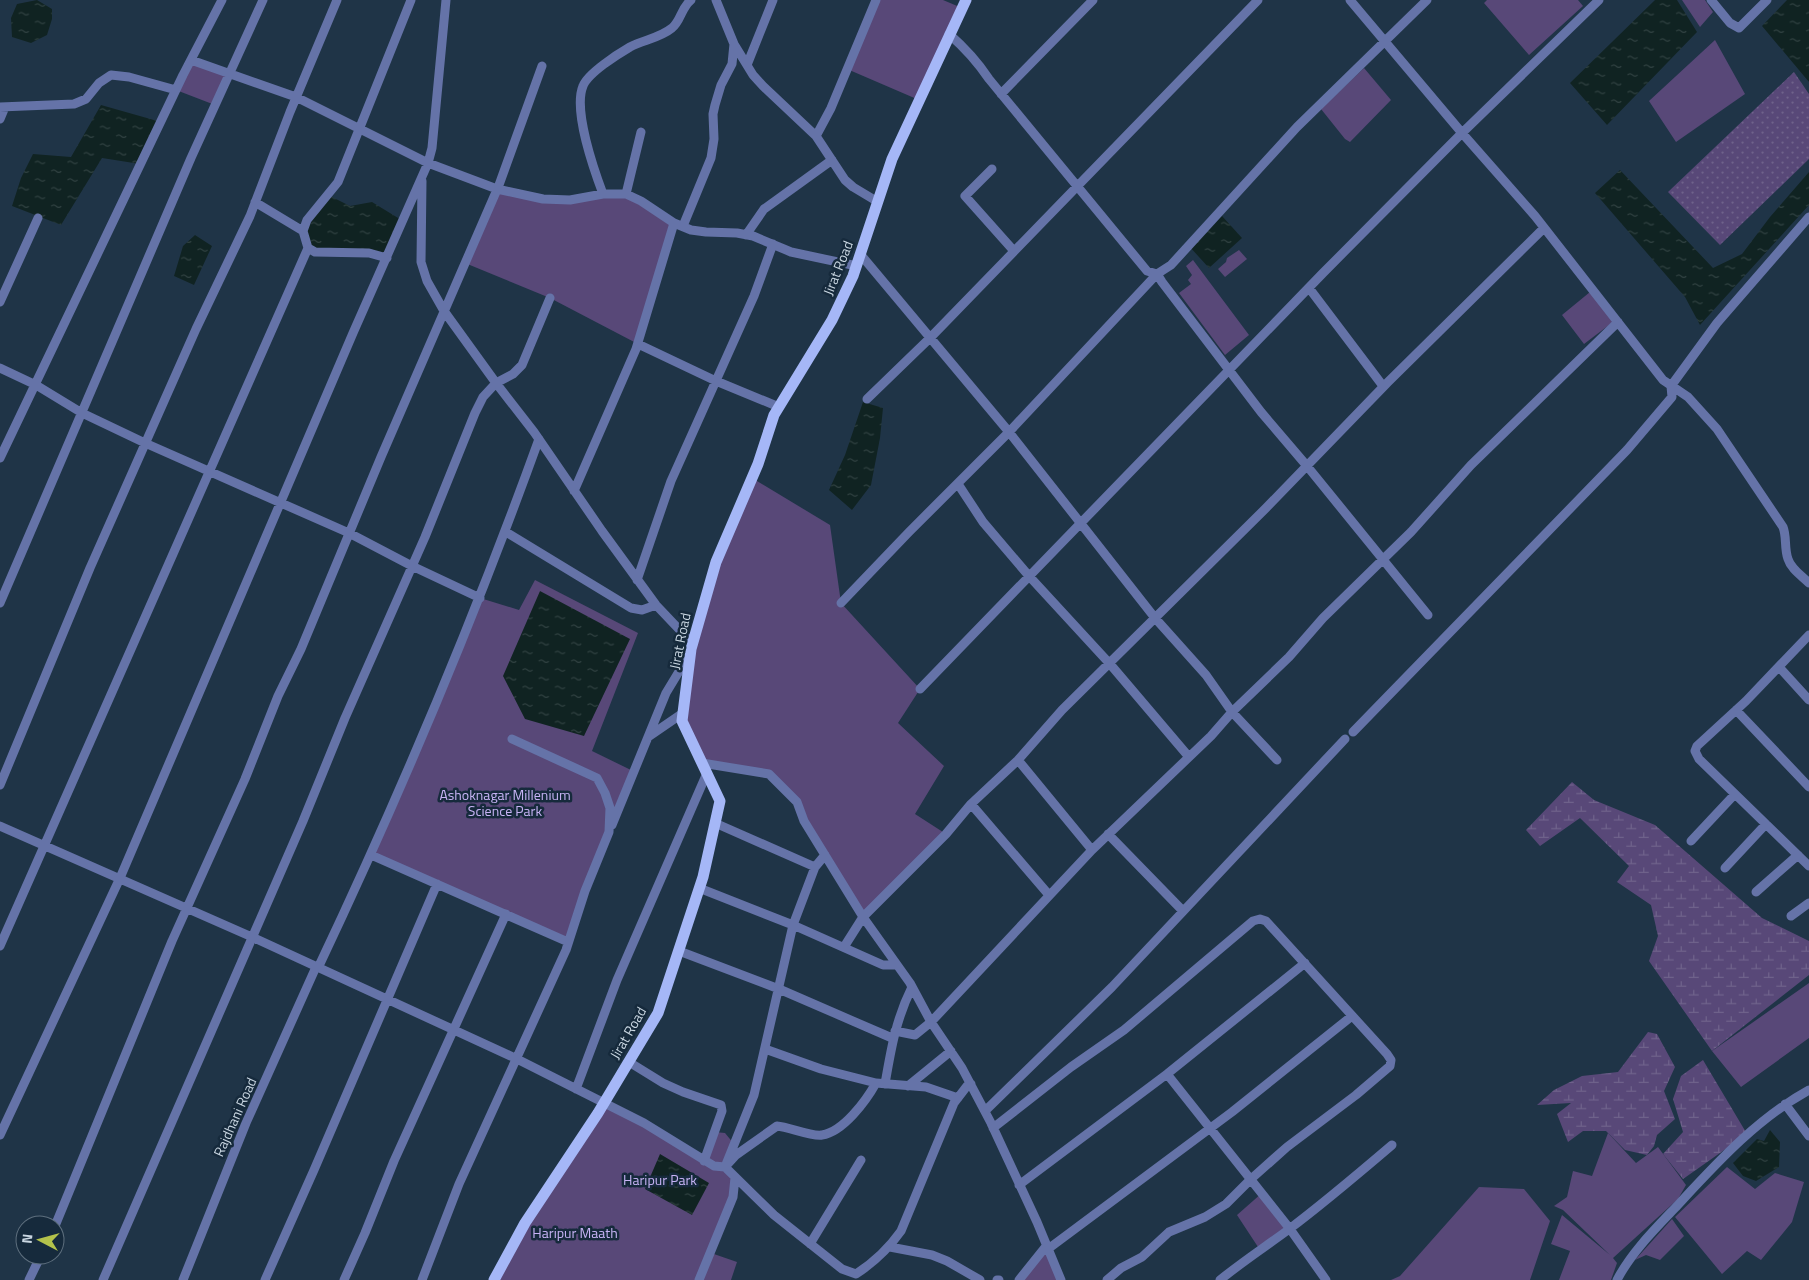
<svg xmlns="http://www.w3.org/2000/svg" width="1809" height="1280" font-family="'Titillium Web',sans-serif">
	<defs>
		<pattern id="grass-dots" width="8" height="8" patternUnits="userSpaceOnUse" patternTransform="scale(1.25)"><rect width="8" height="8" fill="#584878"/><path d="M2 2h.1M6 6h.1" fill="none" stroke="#6f628b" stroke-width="1.8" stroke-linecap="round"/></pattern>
		<pattern id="wetland-marsh" width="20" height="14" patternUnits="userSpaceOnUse" patternTransform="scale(1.25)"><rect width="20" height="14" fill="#584878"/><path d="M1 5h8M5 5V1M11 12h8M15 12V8" fill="none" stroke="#6f628b"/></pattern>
		<pattern id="water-ripples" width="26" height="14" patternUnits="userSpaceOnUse" patternTransform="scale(1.25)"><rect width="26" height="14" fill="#102322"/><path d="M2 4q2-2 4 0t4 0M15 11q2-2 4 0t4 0" fill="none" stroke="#314242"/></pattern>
	</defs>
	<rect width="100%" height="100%" fill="#1f3447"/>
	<!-- grass -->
	<path fill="url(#grass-dots)" d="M1794,72L1809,94V159L1720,245L1668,192Z"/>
	<!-- wetland -->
	<path fill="url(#wetland-marsh)" d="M1572,782L1594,800L1655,825L1762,918L1809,941V975L1712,1051L1649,961L1658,936L1651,905L1617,882L1629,866L1580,818L1540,846L1526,830Z
		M1648,1032L1657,1034L1675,1067L1664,1091L1675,1119L1657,1135L1654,1146L1647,1155L1625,1150L1606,1131H1583L1568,1142L1557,1114L1571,1103L1537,1105L1554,1090L1582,1076L1618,1072Z
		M1703,1060L1747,1134L1683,1179L1663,1154L1683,1132L1673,1099L1681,1076Z"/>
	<!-- green -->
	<path fill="#584878" d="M876,0H943L962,8L919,100L847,69Z
		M1487,0H1578L1583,6L1529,55L1484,3Z
		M1682,0H1705L1713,12L1700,27Z
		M1715,40L1745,94L1676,142L1649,101Z
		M191,60L229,75L215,105L176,90Z
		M1364,68L1391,100L1350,142L1345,139L1321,109Z
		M497,189L543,199L626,194L674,223L638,344L550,298L465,263Z
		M1239,250L1247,259L1225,277L1218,269L1226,262L1227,258Z
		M1193,260L1249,335L1225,355L1179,293L1191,284L1188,280L1192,275L1186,266Z
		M1590,292L1613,322L1584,344L1562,315Z
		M752,478L830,525L841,603L920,689L898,723L944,766L915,814L946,834L863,917L797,802L769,774L702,763L682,721L699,621Z
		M535,580L638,633L592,751L633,771L568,942L371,855L480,598L519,610Z
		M1809,983V1038L1741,1087L1712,1051Z
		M604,1103L703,1161L715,1132L725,1133L734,1144L725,1167L735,1178L711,1253L737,1262L731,1280H494Z
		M1608,1133L1636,1163L1658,1147L1686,1185L1678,1199L1613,1258L1617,1263L1611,1280H1559L1570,1251L1551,1244L1562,1215L1610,1255L1563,1210L1554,1206L1567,1197L1573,1171L1592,1176Z
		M1727,1167L1755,1189L1775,1173L1804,1182L1792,1222L1761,1260L1747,1251L1722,1274L1675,1217Z
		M1479,1187L1524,1189L1550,1221L1530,1280H1391L1400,1276Z
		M1262,1193L1290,1229L1260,1250L1237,1215Z
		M1672,1219L1684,1236L1660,1260L1646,1255L1635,1260Z
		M1047,1247L1060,1280H1023Z"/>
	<!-- water -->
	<path fill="url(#water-ripples)" d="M37,0L52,9V19L47,35L31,43L12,37L11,18L17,4Z
		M1655,0H1677L1697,32L1607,125L1570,83Z
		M1787,0H1809V82L1762,26Z
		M101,105L161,122L140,164L102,158L61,225L12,206L21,178L33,154L71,157Z
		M1620,170L1713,268L1742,254L1770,217L1809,172V205L1700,325L1685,297L1595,193Z
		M328,195L350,206L372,202L403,221L387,258L308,248L307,220Z
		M1222,216L1242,238L1209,268L1189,246Z
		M195,235L212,246L194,285L174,276L183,246Z
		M863,402L883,408L880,438L871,485L852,510L829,490L845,455Z
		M540,591L630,639L584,736L525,719L503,676Z
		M1770,1130L1780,1142L1779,1167L1756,1181L1743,1176L1733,1163L1757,1139L1764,1141Z
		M660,1154L709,1183L692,1215L645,1189Z"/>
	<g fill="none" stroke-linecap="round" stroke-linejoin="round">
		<!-- minor -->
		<path stroke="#6573a8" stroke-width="9" d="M716,0L734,44L753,75L763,86L816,136L845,180L853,187L878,202
			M1599,0L1462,133L1535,216L1663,380L1688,397L1717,429L1783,527C1787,537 1784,548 1788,559C1791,569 1802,576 1809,583
			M1711,0L1730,23L1739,28L1767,0
			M949,34C965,48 977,61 989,79L1147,271L1157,274L1171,265L1297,127L1427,0
			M191,60L296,97L428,163L497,189L543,199L570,200L603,194H626L641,201L674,223L691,230L706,232L737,233L753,236L791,252L857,266
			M747,65L773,0
			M1001,94L1093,0
			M0,107L74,104L86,99L99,83L111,75L129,77L176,90
			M0,119L5,107
			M816,136L831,108L876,0
			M992,169L965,196L1014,251
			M422,181L421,262L427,281L444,311L496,383L534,432L602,531L656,605L693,644
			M603,194C594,170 573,110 583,86C588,73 618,54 630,47C643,40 660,38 672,28C681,21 681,8 691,0
			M626,194L641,132
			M255,202L303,231
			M683,226L711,158L714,139L713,114L715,105L721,85L732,64L734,44
			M746,235L764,209L832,160
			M861,255L1009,432L1155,618L1206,675L1232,712L1277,760
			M387,258L369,253L315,252L308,248L303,231L307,220L338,182L411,0
			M1309,288L1383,386
			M0,302L38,218
			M638,344L716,381L779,407
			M0,368L36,385L82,413L145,443L349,533L412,566L480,598
			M867,399L930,338L1258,0
			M0,458L183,75L222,0
			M958,484L983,522L1029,576L1110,664L1189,757
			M574,491L636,349L674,223
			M506,532L631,608L642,610L656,605
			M637,580L671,481L754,296L773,244
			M0,603L191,158L263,0
			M841,603L909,532L1009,432L1157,274L1162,282L1261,412L1307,466L1428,615
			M1809,635L1746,701L1697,746L1695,751L1699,759L1809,866
			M1779,667L1809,700
			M920,689L1323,273L1462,133L1350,0
			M1736,710L1809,787
			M1353,732L1627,450L1672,397L1671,386L1717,323L1809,217
			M648,737L683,713
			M1018,760L1092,850
			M702,763L769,774L797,802L804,821L863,917L910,983L931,1022L962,1068L991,1123L1037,1222L1061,1280
			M0,785L90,568L196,329L250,216L290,112L337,0
			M971,804L1049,895
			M715,823L815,867
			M612,825L666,693L689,655
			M0,826L252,937L515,1058L644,1123L714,1166L725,1167L736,1155L777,1126C789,1127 812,1137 822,1135C843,1132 866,1101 876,1083L926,1087L958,1098
			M1108,834L1183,911
			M1691,841L1735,794
			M371,855L568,942
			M825,855L815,867L793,925L754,1095L725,1167L774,1215L842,1269L856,1274C873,1263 889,1248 901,1231L954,1103L967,1086L971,1084
			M1725,868L1766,824
			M699,888L793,925L883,965H897
			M1756,892L1798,855
			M1791,916L1809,903
			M0,946L308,248
			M844,947L863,917L946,834L971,804L1018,760L1062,710L1266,508L1387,383L1544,228
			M679,951L779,989L892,1038
			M318,968C400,795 474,619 539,439
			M895,1031L915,1035L931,1022L1092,850L1211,736L1232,712L1289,657L1323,618L1411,532L1471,465L1618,322
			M765,1049L821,1069L876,1083
			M629,1062L663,1083L683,1092L721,1105L722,1111L704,1161
			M1167,1074L1290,1229L1326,1280
			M885,1084C891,1049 896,1019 912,987
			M908,1086L951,1051
			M576,1089L617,980L707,773
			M1785,1104L1809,1136
			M985,1111L1112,987L1345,739
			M993,1128L1071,1067L1124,1030L1253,921L1260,919L1266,921L1387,1054L1391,1060L1390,1066L1356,1095L1287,1147L1251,1179L1226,1204L1205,1217L1169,1232L1142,1257L1121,1268L1107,1280
			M0,1135L120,878L353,333L428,163L432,148L446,0
			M1019,1185L1167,1074L1305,963
			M55,1226L172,941L245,779L278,696L301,649L381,457L499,185L542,66
			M810,1244L861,1160
			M890,1247L932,1255L947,1261L980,1280
			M1048,1249L1232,1112L1352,1016
			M29,1280L41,1255
			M103,1280L303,821L345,718L425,537L475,413L483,397L496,383L513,374L522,365L550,298
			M183,1280L246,1123L316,967
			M265,1280L314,1170L437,884
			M344,1280L365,1233L394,1161L506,914
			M422,1280L459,1184L566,950L585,891L609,832L610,808L605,793L597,778L512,739
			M699,1280L733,1197L735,1178
			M997,1280H999
			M1019,1280L1047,1245
			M1220,1280C1242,1262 1265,1247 1288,1230C1324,1203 1358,1174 1392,1145
			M1617,1280C1631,1253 1654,1230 1675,1208C1715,1165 1756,1119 1809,1090"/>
		<!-- major -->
		<path stroke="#a5b7f7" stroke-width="11" d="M494,1280L525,1223L598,1113L658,1013L703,877L720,801L682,721L691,649L716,562L758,464L774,415L832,320L853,276L892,159L966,0"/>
	</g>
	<g text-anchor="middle" stroke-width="5" stroke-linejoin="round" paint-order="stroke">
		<!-- street labels -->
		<g font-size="14" fill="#cad7e2" stroke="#162a3c">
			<text transform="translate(838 268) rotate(-68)" y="5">Jirat Road</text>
			<text transform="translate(680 641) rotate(-78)" y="5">Jirat Road</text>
			<text transform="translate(628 1033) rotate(-60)" y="5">Jirat Road</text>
			<text transform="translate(235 1117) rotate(-66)" y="5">Rajdhani Road</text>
		</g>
		<!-- park labels -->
		<g font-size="14" fill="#c7b3f5" stroke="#162a3c">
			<text x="505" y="800">Ashoknagar Millenium<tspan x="505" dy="16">Science Park</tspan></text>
			<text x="660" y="1185">Haripur Park</text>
			<text x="575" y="1238">Haripur Maath</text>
		</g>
	</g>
	<!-- north arrow -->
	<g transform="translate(40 1240) rotate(276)"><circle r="24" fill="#162a3c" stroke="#5e6f7e"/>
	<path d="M0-4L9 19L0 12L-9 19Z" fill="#b3c24b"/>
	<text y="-8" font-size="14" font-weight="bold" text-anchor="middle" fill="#cad7e2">N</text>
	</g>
</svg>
